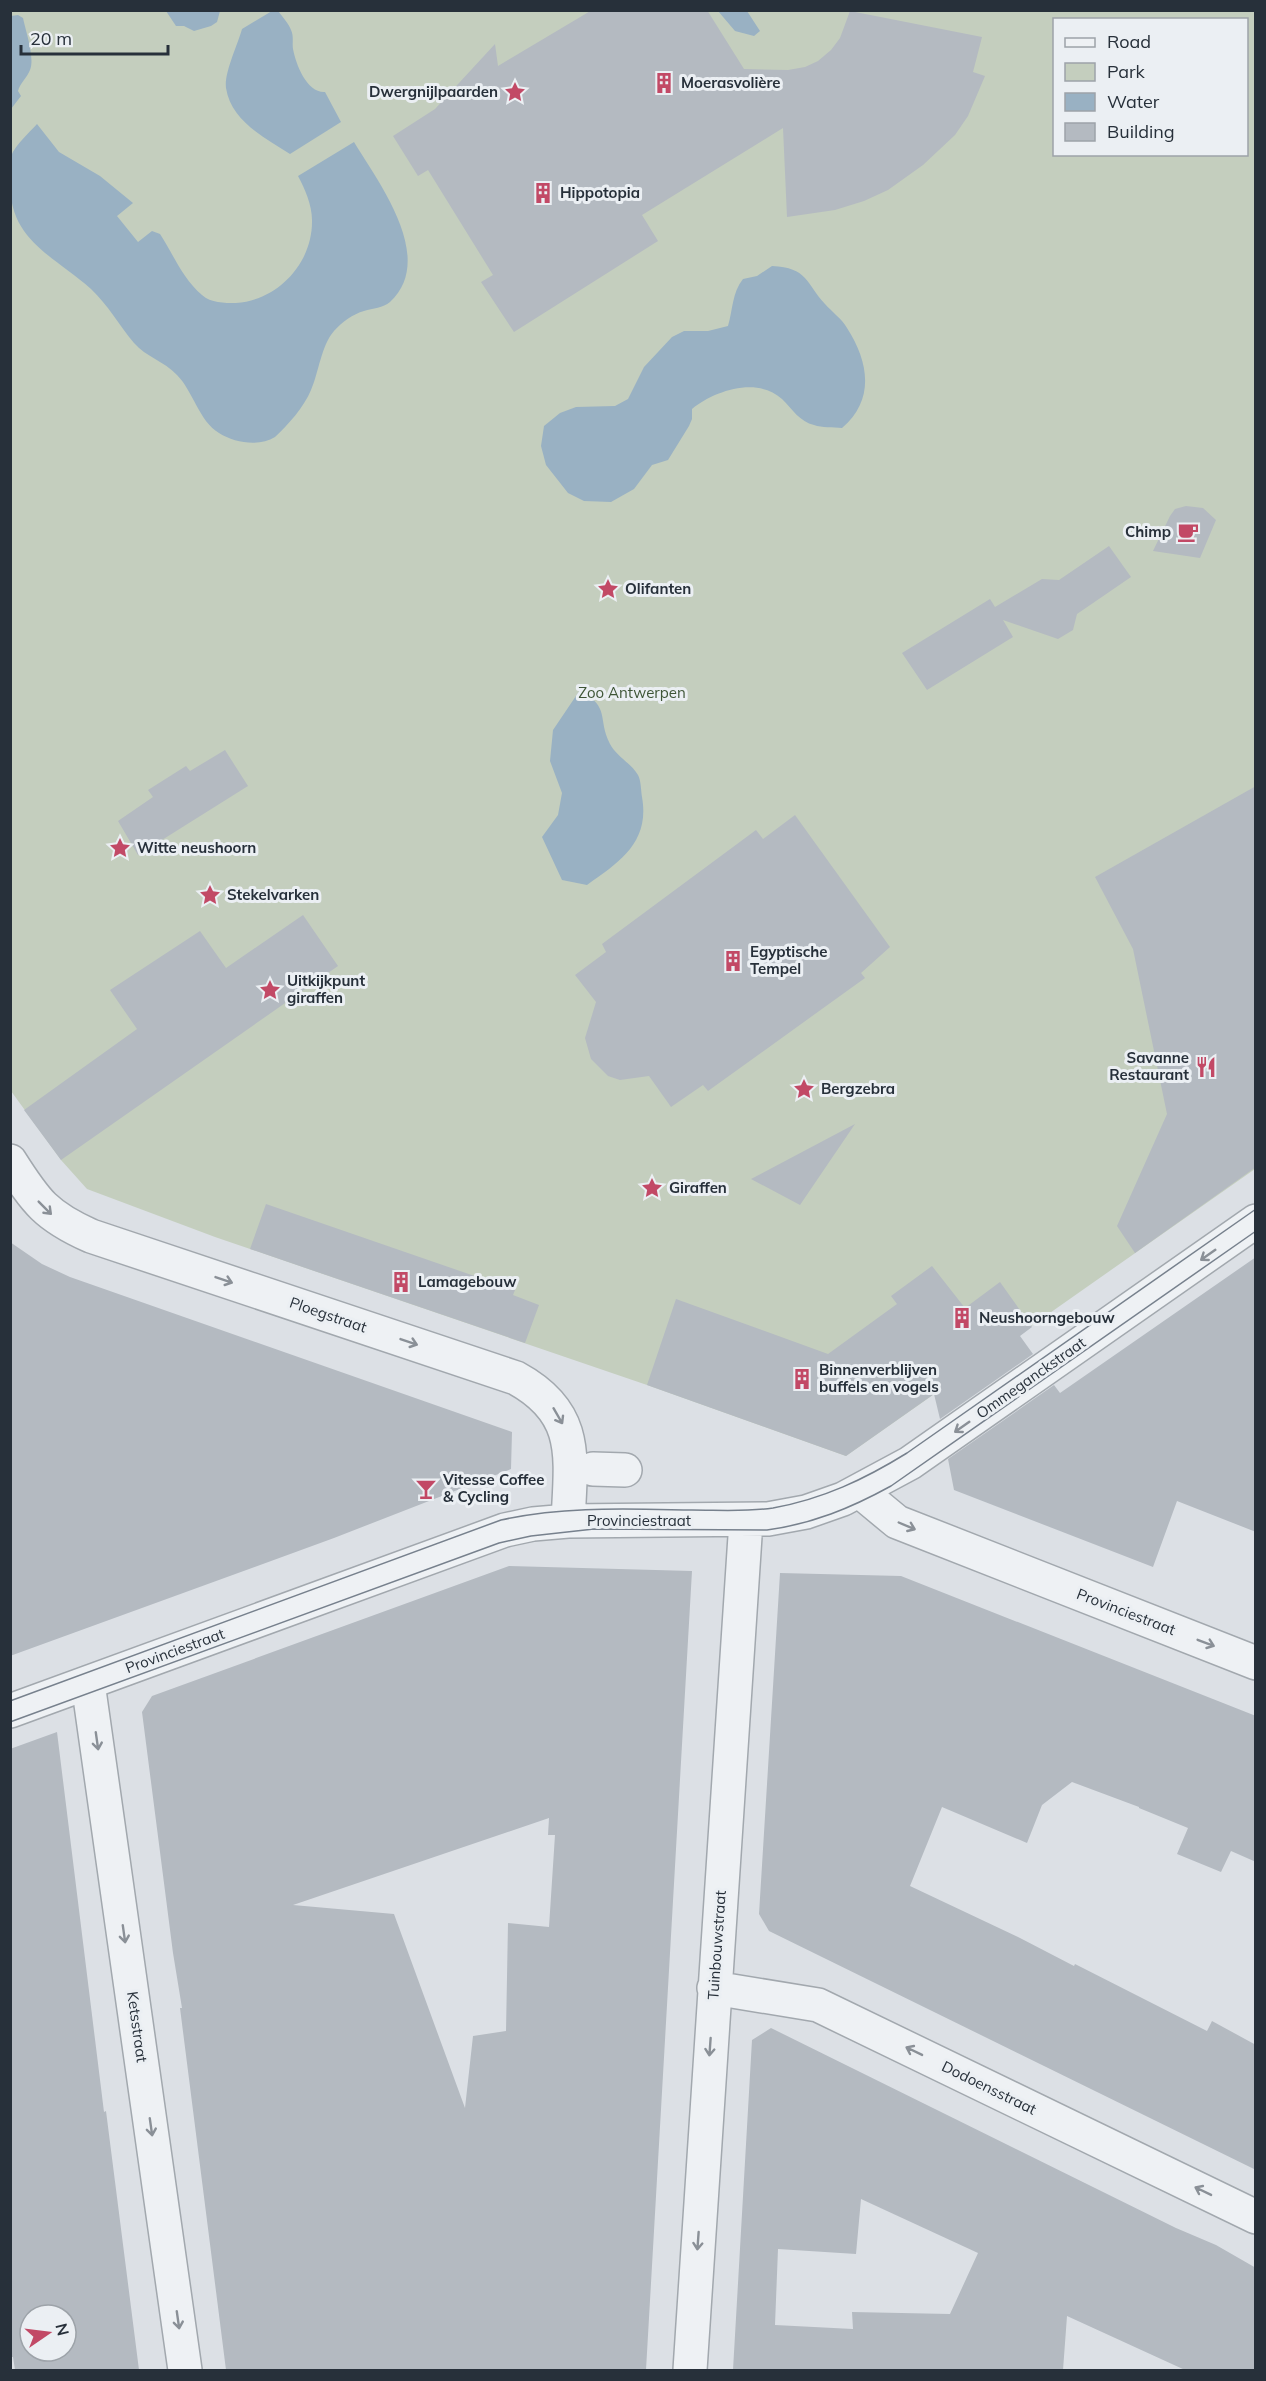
<svg xmlns="http://www.w3.org/2000/svg" width="1266" height="2381" font-family="Mulish,sans-serif">
	<rect width="100%" height="100%" fill="#dce0e5"/>
	<!-- green -->
	<path fill="#c4cebe" fill-rule="evenodd" d="M10,11H1255V1169L846,1456L647,1385L215,1237L87,1189L61,1160L11,1091ZM1054,20H1246V154H1054Z"/>
	<!-- water -->
	<path fill="#99b1c3" d="M166,11H220L217,22L211,26L194,31L184,26H176Z
		M272,11H278C282,16 289,24 291,30C294,36 292,44 293,49C296,65 307,93 325,92L341,122L290,154C265,138 231,121 226,88C224,73 238,44 242,29Z
		M718,11H747L760,31L754,36L735,31Z
		M18,15L23,18C26,32 35,58 30,70C27,78 20,83 18,91L21,96L11,109V16Z
		M37,124L59,152L100,176L133,203L117,216L138,242L152,231L160,234C173,254 183,279 202,295C211,303 224,303 236,303C279,300 313,262 312,220C312,205 305,189 298,176L354,142C378,182 437,258 390,302C383,308 373,308 364,311C353,314 342,322 334,331C321,346 319,372 311,390C304,407 288,425 275,437C259,447 235,443 219,433C199,421 193,391 177,375C164,361 146,357 134,343C119,325 108,305 91,289C53,255 10,241 10,183C10,175 8,162 11,156C16,144 29,133 37,124Z
		M772,266C808,268 805,282 825,304C832,312 842,319 847,328C869,362 875,400 842,428C833,427 822,428 814,425C800,422 792,409 782,399C757,376 714,391 692,409V419L689,426L668,460L652,465L634,489L611,502L584,501L568,493L546,465L541,446L544,426L560,413L576,407L615,406L628,399L644,367L672,337L684,331H708L728,326C733,309 732,293 743,279L757,276Z
		M580,690C611,708 597,718 610,744C616,756 631,763 638,775C641,780 641,791 642,797C650,842 620,862 587,885L562,880L542,837L558,815L562,793L550,761L553,730Z"/>
	<!-- building -->
	<path fill="#b4bac1" fill-rule="evenodd" d="M592,10H707L744,69L788,70L805,67L818,61L831,50L840,38L850,11L982,37L973,72L985,76L968,116L955,135L923,165L888,190L864,201L835,210L787,217L783,128L642,215L658,241L514,332L481,282L493,275L428,170L418,176L393,136L435,109L495,44L498,66Z
		M1186,506L1203,508L1216,520L1200,558L1153,551L1170,516L1175,509Z
		M1109,546L1131,577L1077,614L1073,630L1058,639L1003,620L1013,637L927,690L902,653L990,599L995,607L1042,579L1059,580Z
		M225,750L248,786L138,855L118,821L153,797L148,790L186,766L190,771Z
		M1256,786V1167L1135,1253L1117,1226L1167,1114L1133,949L1095,877Z
		M795,815L890,947L861,973L865,978L708,1091L703,1085L671,1107L649,1076L620,1080L608,1076L591,1059L585,1038L596,1002L575,975L606,952L602,944L756,830L763,839Z
		M303,915L338,966L61,1160L24,1110L137,1029L110,990L200,931L226,968Z
		M855,1124L800,1205L751,1179Z
		M266,1204L515,1290L513,1295L539,1305L525,1343L250,1249Z
		M10,1242L42,1264L70,1277L512,1432L511,1469L334,1538L10,1656Z
		M1256,1257V1532L1177,1501L1153,1567L954,1490L948,1459L1054,1385L1060,1393Z
		M932,1266L965,1308L1000,1282L1032,1327L1020,1336L1033,1354L940,1419L934,1394L846,1456L647,1385L676,1299L828,1354L897,1304L891,1296Z
		M509,1566L692,1571L646,2370H226L180,2008H182L173,1953L142,1712L152,1696ZM549,1818L548,1835H555L549,1927L508,1923L506,2031L473,2036L465,2108L394,1914L293,1905Z
		M780,1573L901,1576L1256,1716V1862L1231,1851L1221,1872L1177,1854L1188,1828L1139,1808V1807L1072,1782L1042,1805L1027,1843L942,1807L910,1886L1020,1938L1074,1966L1075,1964L1207,2031L1212,2021L1256,2045V2170L769,1931L759,1914Z
		M57,1732L104,2112L106,2111L139,2370H15L13,2357H10V1749ZM30,2315H66V2351H30Z
		M771,2028L1176,2228L1216,2245L1256,2268V2370H1185L1067,2316L1063,2370H733L752,2040ZM861,2199L978,2253L950,2314L852,2312L853,2329L775,2325L778,2249L856,2254Z"/>
	<g fill="none" stroke-linecap="round" stroke-linejoin="round">
		<defs>
			<path id="minor" d="M10,1161C36,1202 46,1216 91,1236L516,1378C580,1413 571,1457 568,1521
				M593,1469L625,1470
				M862,1490L868,1498L897,1522L1256,1663
				M88,1683L185,2370
				M10,1711L505,1530L533,1524L568,1521L768,1519L806,1512L843,1499L910,1463L1256,1221
				M714,1988L818,2005L1256,2217
				M690,2370L746,1521"/>
		</defs>
		<!-- minor casing -->
		<use href="#minor" stroke="#a2a8ae" stroke-width="36"/>
		<!-- minor -->
		<use href="#minor" stroke="#eef1f4" stroke-width="33"/>
		<!-- tram -->
		<path stroke="#77818d" stroke-width="1.5" d="M10,1701L501,1520C564,1506 627,1509 692,1510C719,1510 747,1512 773,1508C823,1499 865,1479 907,1453L1256,1209
			M10,1722L499,1543L531,1536L594,1529L767,1530C812,1524 851,1508 891,1486L1256,1231"/>
	</g>
	<!-- one-way arrows -->
	<defs><path id="oneway-shaft" d="M-6 0H5M1.5-3L5.5 0L1.5 3" fill="none" stroke-width="1.6" stroke-linecap="round" stroke-linejoin="round" transform="scale(1.5)"/></defs>
	<g stroke="#8a9097">
		<use href="#oneway-shaft" transform="translate(45 1208) rotate(45)"/>
		<use href="#oneway-shaft" transform="translate(1208 1255) rotate(145)"/>
		<use href="#oneway-shaft" transform="translate(224 1280) rotate(19)"/>
		<use href="#oneway-shaft" transform="translate(409 1342) rotate(19)"/>
		<use href="#oneway-shaft" transform="translate(558 1416) rotate(60)"/>
		<use href="#oneway-shaft" transform="translate(962 1427) rotate(145)"/>
		<use href="#oneway-shaft" transform="translate(907 1526) rotate(23)"/>
		<use href="#oneway-shaft" transform="translate(1206 1643) rotate(21)"/>
		<use href="#oneway-shaft" transform="translate(97 1741) rotate(82)"/>
		<use href="#oneway-shaft" transform="translate(124 1934) rotate(82)"/>
		<use href="#oneway-shaft" transform="translate(710 2047) rotate(94)"/>
		<use href="#oneway-shaft" transform="translate(914 2051) rotate(-154)"/>
		<use href="#oneway-shaft" transform="translate(151 2127) rotate(82)"/>
		<use href="#oneway-shaft" transform="translate(1203 2191) rotate(-154)"/>
		<use href="#oneway-shaft" transform="translate(698 2241) rotate(94)"/>
		<use href="#oneway-shaft" transform="translate(178 2320) rotate(82)"/>
	</g>
	<!-- icons -->
	<defs>
		<symbol id="building-bare" viewBox="-9 -9 18 18"><path d="M-4-6H4V6H1V3H-1V6H-4ZM-2.5-4.3h1.7v1.8h-1.7ZM.8-4.3h1.7v1.8H.8ZM-2.5-1h1.7V.8h-1.7ZM.8-1h1.7V.8H.8Z" fill="#c24966" stroke="#ebeff3" stroke-width="2.5" paint-order="stroke"/></symbol>
		<symbol id="sight-bare" viewBox="-9 -9 18 18"><path d="M0-6L1.8-2.2L6-1.7L2.9 1.2L3.7 5.4L0 3.3L-3.7 5.4L-2.9 1.2L-6-1.7L-1.8-2.2Z" fill="#c24966" stroke="#ebeff3" stroke-width="2.5" paint-order="stroke"/></symbol>
		<symbol id="cafe-bare" viewBox="-9 -9 18 18"><path d="M-5.5-4.5H6V0H3Q3 3.5 0 3.5H-2.5Q-5.5 3.5-5.5 0ZM3-3.2v2h1.7v-2ZM-6 4.5H4V6H-6Z" fill="#c24966" stroke="#ebeff3" stroke-width="2.5" paint-order="stroke"/></symbol>
		<symbol id="restaurant-bare" viewBox="-9 -9 18 18"><path d="M-5-6h1v4h1v-4h1v4h1v-4h1v5L-1.5 .5V6h-2V.5L-5-1ZM5-6V6H3V1.5H1.5Q1.5-4 5-6Z" fill="#c24966" stroke="#ebeff3" stroke-width="2.5" paint-order="stroke"/></symbol>
		<symbol id="bar-bare" viewBox="-9 -9 18 18"><path d="M-6-5H6L.8 .8V4.5H3.5V6h-7V4.5H-.8V.8Z" fill="#c24966" stroke="#ebeff3" stroke-width="2.5" paint-order="stroke"/></symbol>
	</defs>
	<g fill-rule="evenodd">
		<use href="#building-bare" x="649" y="68" width="30" height="30"/>
		<use href="#sight-bare" x="500" y="77" width="30" height="30"/>
		<use href="#building-bare" x="528" y="178" width="30" height="30"/>
		<use href="#cafe-bare" x="1173" y="517" width="30" height="30"/>
		<use href="#sight-bare" x="593" y="574" width="30" height="30"/>
		<use href="#sight-bare" x="105" y="833" width="30" height="30"/>
		<use href="#sight-bare" x="195" y="880" width="30" height="30"/>
		<use href="#building-bare" x="718" y="946" width="30" height="30"/>
		<use href="#sight-bare" x="255" y="975" width="30" height="30"/>
		<use href="#restaurant-bare" x="1191" y="1052" width="30" height="30"/>
		<use href="#sight-bare" x="789" y="1074" width="30" height="30"/>
		<use href="#sight-bare" x="637" y="1173" width="30" height="30"/>
		<use href="#building-bare" x="386" y="1267" width="30" height="30"/>
		<use href="#building-bare" x="947" y="1303" width="30" height="30"/>
		<use href="#building-bare" x="787" y="1364" width="30" height="30"/>
		<use href="#bar-bare" x="411" y="1474" width="30" height="30"/>
	</g>
	<g text-anchor="middle" stroke-width="6" stroke-linejoin="round" paint-order="stroke">
		<!-- poi labels -->
		<g font-size="15" font-weight="bold" fill="#27303a" stroke="#ebeff3" text-anchor="start">
			<text x="681" y="88">Moerasvolière</text>
			<text x="498" y="97" text-anchor="end">Dwergnijlpaarden</text>
			<text x="560" y="198">Hippotopia</text>
			<text x="1171" y="537" text-anchor="end">Chimp</text>
			<text x="625" y="594">Olifanten</text>
			<text x="137" y="853">Witte neushoorn</text>
			<text x="227" y="900">Stekelvarken</text>
			<text x="750" y="957">Egyptische<tspan x="750" dy="17">Tempel</tspan></text>
			<text x="287" y="986">Uitkijkpunt<tspan x="287" dy="17">giraffen</tspan></text>
			<text x="1189" y="1063" text-anchor="end">Savanne<tspan x="1189" dy="17">Restaurant</tspan></text>
			<text x="821" y="1094">Bergzebra</text>
			<text x="669" y="1193">Giraffen</text>
			<text x="418" y="1287">Lamagebouw</text>
			<text x="979" y="1323">Neushoorngebouw</text>
			<text x="819" y="1375">Binnenverblijven<tspan x="819" dy="17">buffels en vogels</tspan></text>
			<text x="443" y="1485">Vitesse Coffee<tspan x="443" dy="17">&amp; Cycling</tspan></text>
		</g>
		<!-- park labels -->
		<g font-size="15" fill="#3e5536" stroke="#ebeff3">
			<text x="632" y="698">Zoo Antwerpen</text>
		</g>
		<!-- street labels -->
		<g font-size="15" fill="#27303a" stroke="#ebeff3">
			<text transform="translate(328 1315) rotate(19)" y="5">Ploegstraat</text>
			<text transform="translate(1031 1378) rotate(-35)" y="5">Ommeganckstraat</text>
			<text x="639" y="1526">Provinciestraat</text>
			<text transform="translate(1126 1612) rotate(21)" y="5">Provinciestraat</text>
			<text transform="translate(175 1651) rotate(-20)" y="5">Provinciestraat</text>
			<text transform="translate(717 1945) rotate(-86)" y="5">Tuinbouwstraat</text>
			<text transform="translate(137 2027) rotate(82)" y="5">Ketsstraat</text>
			<text transform="translate(989 2088) rotate(26)" y="5">Dodoensstraat</text>
		</g>
	</g>
	<!-- border -->
	<rect width="1266" height="2381" fill="none" stroke="#27303a" stroke-width="24"/>
	<!-- legend -->
	<rect x="1053" y="18" width="195" height="138" fill="#ebeff3" stroke="#9da3a9" stroke-width="1.5"/>
	<rect x="1065" y="38" width="30" height="9" fill="#eef1f4" stroke="#9da3a9" stroke-width="1.5"/>
	<text x="1107" y="48" font-size="18" fill="#27303a">Road</text>
	<rect x="1065" y="63" width="30" height="18" fill="#c4cebe" stroke="#9da3a9" stroke-width="1.5"/>
	<text x="1107" y="78" font-size="18" fill="#27303a">Park</text>
	<rect x="1065" y="93" width="30" height="18" fill="#99b1c3" stroke="#9da3a9" stroke-width="1.5"/>
	<text x="1107" y="108" font-size="18" fill="#27303a">Water</text>
	<rect x="1065" y="123" width="30" height="18" fill="#b4bac1" stroke="#9da3a9" stroke-width="1.5"/>
	<text x="1107" y="138" font-size="18" fill="#27303a">Building</text>
	<!-- north arrow -->
	<g transform="translate(48 2333) rotate(76)"><circle r="28" fill="#ebeff3" stroke="#9da3a9" stroke-width="1.5"/>
	<path d="M0-4.5L10 22L0 15L-10 22Z" fill="#c24966"/>
	<text y="-9" font-size="16" font-weight="bold" text-anchor="middle" fill="#27303a">N</text>
	</g>
	<!-- scale -->
	<path d="M21 45v9h147v-9" fill="none" stroke="#27303a" stroke-width="3"/>
	<text x="30" y="45" font-size="18" fill="#27303a" stroke="#ebeff3" stroke-width="4.5" paint-order="stroke">20 m</text>
</svg>
